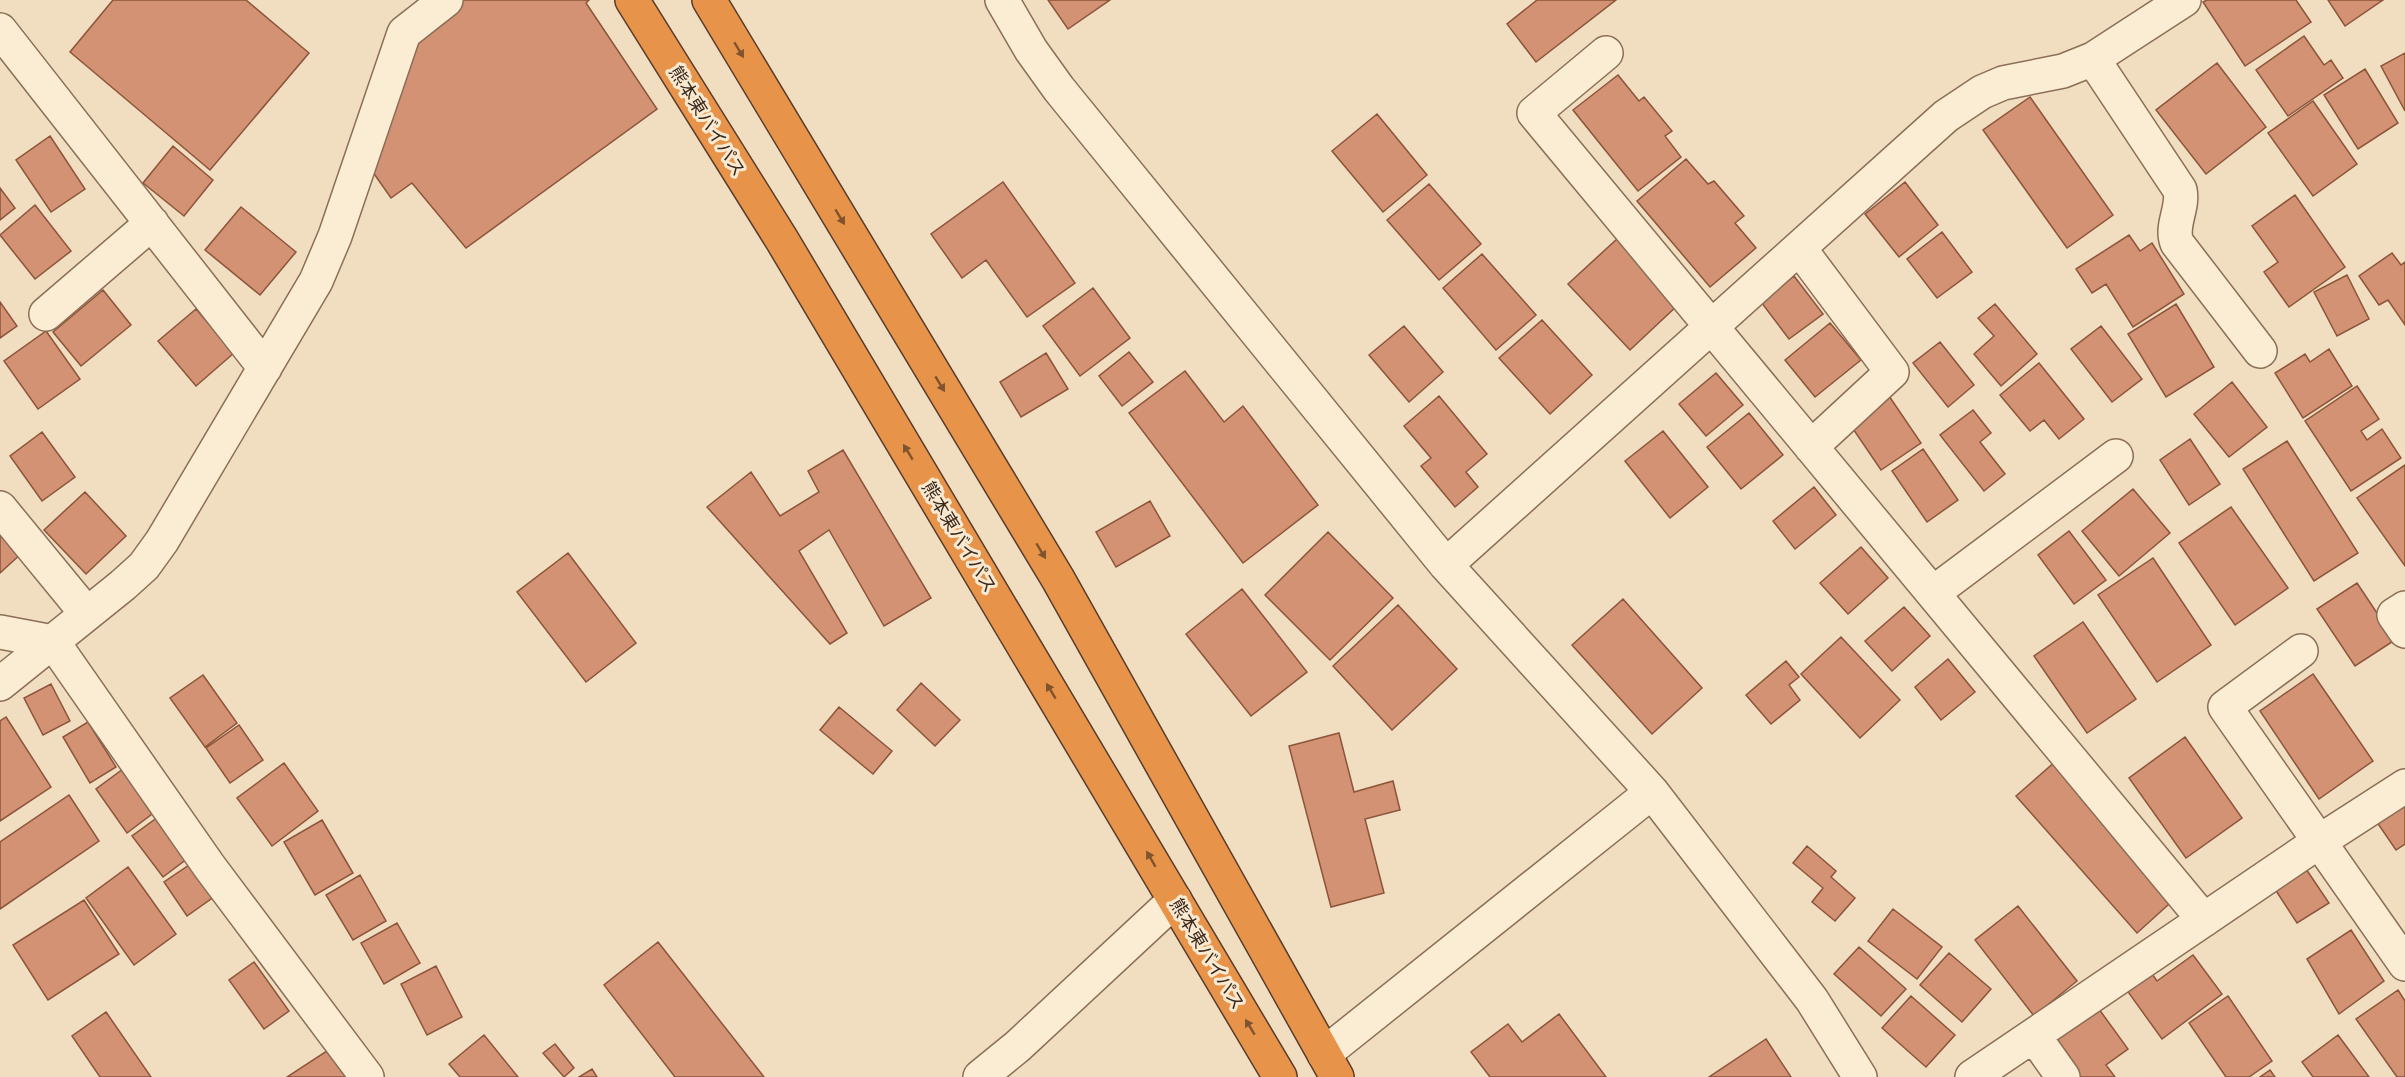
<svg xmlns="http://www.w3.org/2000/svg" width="2405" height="1077" font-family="'Zilla Slab','Noto Sans JP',serif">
	<rect width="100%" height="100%" fill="#f1dec0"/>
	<!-- building -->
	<path fill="#d29273" stroke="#8c543a" stroke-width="1.5" d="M113,0H246L309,53L210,170L70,52Z
		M420,0H589L586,3L657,109L466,248L412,183L391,198L370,168Z
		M1048,0H1110L1068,29Z
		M1537,0H1616L1536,62L1507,24Z
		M2207,0H2296L2311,22L2245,66L2203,2Z
		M2328,0H2383L2345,26Z
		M2304,36L2324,65L2331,60L2343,78L2288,116L2256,70Z
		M2405,53V111L2381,66Z
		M2217,63L2266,127L2206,174L2156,110Z
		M2365,69L2398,123L2358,149L2324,95Z
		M1618,75L1639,101L1644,97L1672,131L1665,136L1681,157L1638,191L1573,110Z
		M2030,97L2113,215L2067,248L1983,130Z
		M2313,101L2357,164L2313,196L2268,133Z
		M1377,114L1427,175L1383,212L1332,151Z
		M50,136L85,189L51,212L16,160Z
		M173,146L213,180L184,216L143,183Z
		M1686,159L1708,184L1714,181L1744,216L1735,223L1756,248L1710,287L1637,201Z
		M1003,182L1075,283L1027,317L986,260L962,278L931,234Z
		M1905,182L1938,225L1899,257L1865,214Z
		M1429,184L1481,244L1439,280L1387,220Z
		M0,188L15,208L0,220Z
		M2295,195L2345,267L2289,307L2264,272L2278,262L2252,226Z
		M35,205L71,251L35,279L0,235Z
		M241,207L296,252L260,295L205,250Z
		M1942,232L1972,272L1937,298L1907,259Z
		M2129,235L2140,251L2152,243L2184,294L2133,327L2106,284L2092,293L2076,269Z
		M1618,238L1679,304L1630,350L1568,284Z
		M2392,253L2401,265L2405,262V325L2388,300L2379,305L2359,276Z
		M1482,254L1536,315L1496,350L1443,288Z
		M2347,275L2369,319L2337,336L2314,292Z
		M1794,276L1823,314L1789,339L1761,302Z
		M1093,288L1130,338L1080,376L1043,326Z
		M103,290L131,325L81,366L53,332Z
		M0,302L17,326L0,338Z
		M1995,304L2037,354L2001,386L1974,354L1994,336L1978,318Z
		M2176,304L2214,367L2166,397L2128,334Z
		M196,309L234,353L196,386L158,341Z
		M1542,320L1592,375L1550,414L1499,358Z
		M1830,323L1861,360L1815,397L1785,360Z
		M1404,326L1443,372L1409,402L1369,355Z
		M2101,326L2142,379L2112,402L2071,349Z
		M46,331L80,379L38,409L4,361Z
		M1940,342L1974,385L1948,407L1913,363Z
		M2329,349L2352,386L2303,418L2275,373L2305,354L2310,362Z
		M1129,352L1153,382L1122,406L1099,376Z
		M1046,353L1068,389L1021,417L1000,382Z
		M2039,363L2084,419L2059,439L2044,420L2030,431L2000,395Z
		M1185,371L1224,422L1243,406L1318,505L1243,563L1129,413Z
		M1716,373L1743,405L1706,436L1679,404Z
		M2232,382L2267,427L2229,457L2194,414Z
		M2357,386L2379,419L2361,431L2367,440L2382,429L2401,458L2351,491L2305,421Z
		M1439,396L1487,454L1466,472L1478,487L1455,507L1421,466L1431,458L1404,426Z
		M1889,396L1921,443L1881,470L1849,423Z
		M1973,410L1991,433L1980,442L2005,474L1984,491L1940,435Z
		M1749,413L1783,455L1741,489L1707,447Z
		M1663,431L1708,487L1670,518L1625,461Z
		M42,432L75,477L42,501L10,456Z
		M2190,439L2220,484L2189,505L2160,460Z
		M2287,441L2358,553L2314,581L2243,469Z
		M1923,449L1958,500L1927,522L1892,471Z
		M843,450L931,598L884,626L829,530L799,551L847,633L830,644L707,507L751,472L780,516L819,492L808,471Z
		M2405,465V566L2357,498Z
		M1814,487L1836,515L1795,549L1773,521Z
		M2133,489L2170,533L2119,576L2082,531Z
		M85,492L126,536L86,574L44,530Z
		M1150,501L1170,536L1116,567L1096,532Z
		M2231,507L2288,588L2235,625L2179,543Z
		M0,527L23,552L0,573Z
		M2069,531L2106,580L2074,604L2038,555Z
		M1328,532L1393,598L1330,660L1265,595Z
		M1861,547L1888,578L1848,614L1820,583Z
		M568,553L636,643L586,682L517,592Z
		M2153,558L2211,645L2157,682L2098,595Z
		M2357,583L2395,640L2355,666L2317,609Z
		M1242,589L1307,672L1251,716L1186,634Z
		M1623,599L1702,688L1652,734L1572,645Z
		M1398,605L1457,669L1392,730L1333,666Z
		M1904,607L1930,636L1892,671L1865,641Z
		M2083,622L2136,699L2087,733L2034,656Z
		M1841,637L1900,700L1860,738L1801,674Z
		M1948,659L1975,692L1941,720L1915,687Z
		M1786,661L1799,677L1789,685L1800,700L1771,724L1746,695Z
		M2313,674L2373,761L2319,799L2260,711Z
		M203,675L237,723L205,747L170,698Z
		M921,683L960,720L935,746L897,710Z
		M51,684L70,721L43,735L24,698Z
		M839,707L892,751L873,774L820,730Z
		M6,717L51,787L0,821V721Z
		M88,722L116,767L90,783L63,737Z
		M239,725L263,760L230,783L206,748Z
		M1339,733L1354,792L1393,781L1400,810L1365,819L1384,893L1331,907L1289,746Z
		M2185,737L2242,818L2186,858L2129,778Z
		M2057,760L2178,896L2137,933L2016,796Z
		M284,763L318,811L272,846L237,798Z
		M123,769L152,814L127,833L96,789Z
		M69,795L99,841L0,909V842Z
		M2405,797V844L2396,850L2372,815Z
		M158,817L188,858L163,877L132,836Z
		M322,820L353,873L315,895L284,842Z
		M1807,846L1836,871L1831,877L1855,898L1835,921L1812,902L1823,888L1793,863Z
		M2300,860L2329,903L2297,923L2269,880Z
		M195,861L218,894L187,916L164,882Z
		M128,867L176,934L134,965L86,898Z
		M360,875L386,921L353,940L326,895Z
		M84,900L119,954L48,1000L13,945Z
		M2018,906L2077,981L2034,1016L1975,940Z
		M1893,909L1942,947L1917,979L1868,941Z
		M397,923L420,963L384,984L361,943Z
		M2351,930L2384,981L2339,1014L2307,959Z
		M658,942L764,1077H675L604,985Z
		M1859,947L1906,989L1881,1016L1834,974Z
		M1949,953L1991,989L1962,1022L1920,985Z
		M2193,955L2222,994L2162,1039L2126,989L2150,971L2157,981Z
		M254,962L289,1011L264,1029L229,980Z
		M436,966L462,1017L427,1035L401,984Z
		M2398,990L2405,1001V1077H2397L2356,1019Z
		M1911,996L1955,1035L1926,1067L1882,1028Z
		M2228,996L2272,1061L2249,1077H2226L2189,1023Z
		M2096,1005L2128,1049L2106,1065L2115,1077H2079L2051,1039Z
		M106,1012L151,1077H100L72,1036Z
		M1559,1014L1606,1077H1490L1471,1052L1508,1024L1522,1042Z
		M484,1035L518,1077H460L449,1064Z
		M2338,1035L2369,1077H2313L2302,1062Z
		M1766,1039L1791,1077H1709Z
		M555,1044L574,1068L564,1077L543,1053Z
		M336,1045L357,1077H287Z
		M592,1069L597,1077H579Z
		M2270,1070L2275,1077H2260Z"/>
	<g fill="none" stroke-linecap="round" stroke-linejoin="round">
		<defs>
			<path id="street" d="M1002,0L1031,50L1059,89L1446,565L1652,792L1812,1000L1860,1077
				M0,30L265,368
				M1606,53L1534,113L2204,920
				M2093,59L2180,190C2184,208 2170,226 2177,243L2260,351
				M1800,249L1892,372L1811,447
				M46,314L152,223
				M0,508L87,614
				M1446,565L1946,116L1982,92L2003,83L2063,71L2093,59L2184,0
				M1933,593L2116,456
				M2405,608L2394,615L2405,631
				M0,632L53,642L209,866L367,1077
				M2301,651L2225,707L2405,964
				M0,684L123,585L144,566L162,541L316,281L335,236L404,33L446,0
				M2034,1036L2063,1077
				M1324,1054L1652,792
				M980,1077L1018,1046L1175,900
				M1972,1077L2320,841L2405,786"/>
			<path id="highway" d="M632,0L782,240L1280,1077
				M709,0L1058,579L1337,1077"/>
		</defs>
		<!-- street casing -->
		<use href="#street" stroke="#8b6e56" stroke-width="36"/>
		<!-- highway casing -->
		<use href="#highway" stroke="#593c2b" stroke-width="36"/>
		<!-- street -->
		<use href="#street" stroke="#fbecd4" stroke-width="33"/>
		<!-- highway -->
		<use href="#highway" stroke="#e7944a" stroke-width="33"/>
	</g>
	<!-- one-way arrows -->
	<defs><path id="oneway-solid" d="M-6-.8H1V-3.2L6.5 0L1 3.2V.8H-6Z" transform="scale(1.5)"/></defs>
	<g fill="#7f532e">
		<use href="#oneway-solid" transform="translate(739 50) rotate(59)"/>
		<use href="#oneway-solid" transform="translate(840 217) rotate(59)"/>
		<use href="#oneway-solid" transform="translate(940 384) rotate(59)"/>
		<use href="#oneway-solid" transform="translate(908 452) rotate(-121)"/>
		<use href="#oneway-solid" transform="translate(1041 551) rotate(59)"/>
		<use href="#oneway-solid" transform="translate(1051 691) rotate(-121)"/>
		<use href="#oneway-solid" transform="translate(1151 859) rotate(-120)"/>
		<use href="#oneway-solid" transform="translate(1250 1027) rotate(-121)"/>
	</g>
	<g text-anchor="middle" stroke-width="6" stroke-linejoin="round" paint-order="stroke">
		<!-- street labels -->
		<g font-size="18" fill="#3a281c" stroke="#f8e9d0">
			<text transform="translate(707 121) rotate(58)" y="6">熊本東バイパス</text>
			<text transform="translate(959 537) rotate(59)" y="6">熊本東バイパス</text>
			<text transform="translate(1207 954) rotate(59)" y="6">熊本東バイパス</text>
		</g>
	</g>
</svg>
